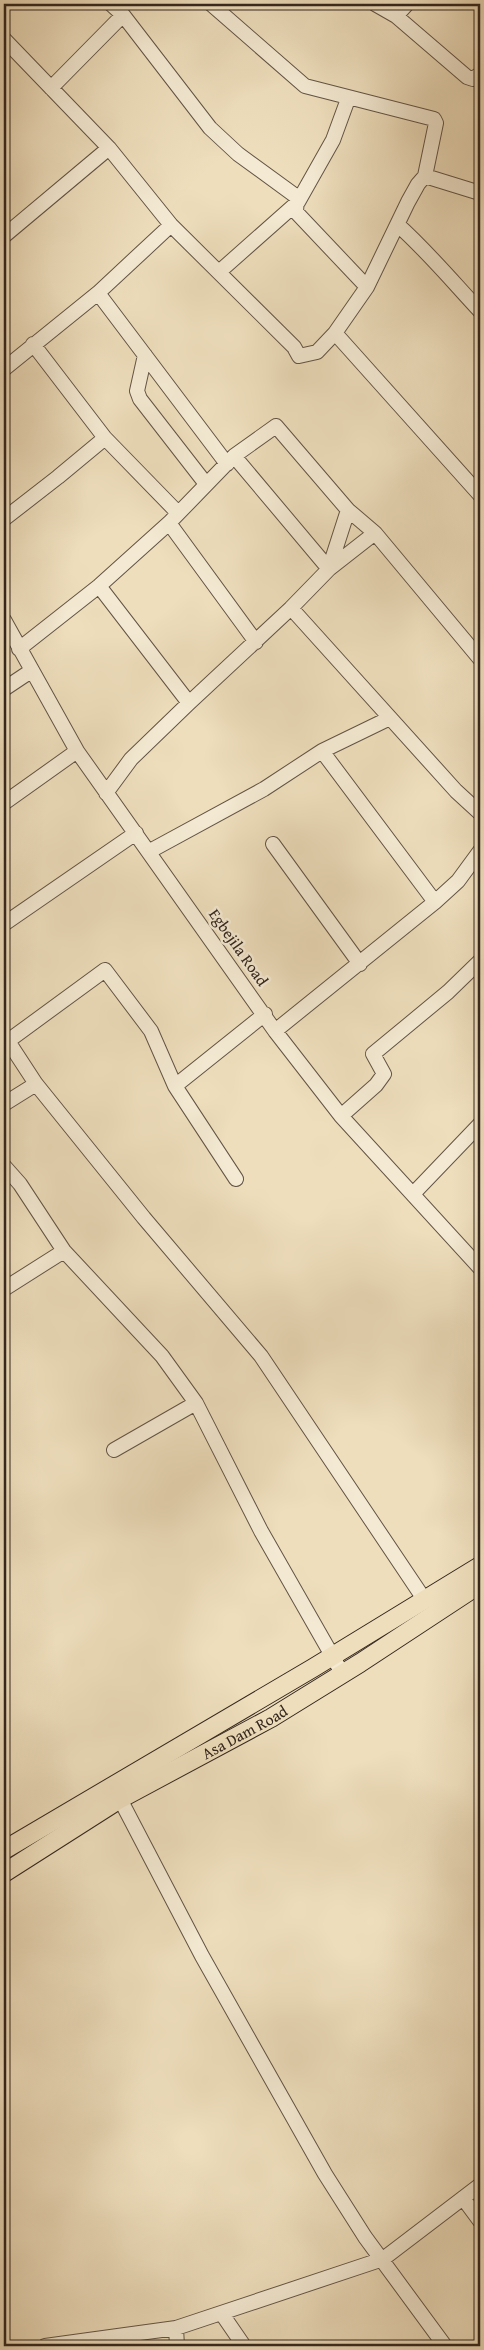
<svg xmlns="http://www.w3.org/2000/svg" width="484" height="2350" font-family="'Gentium Book Plus',serif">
	<rect width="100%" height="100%" fill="#eedebc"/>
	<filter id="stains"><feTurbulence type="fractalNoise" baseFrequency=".004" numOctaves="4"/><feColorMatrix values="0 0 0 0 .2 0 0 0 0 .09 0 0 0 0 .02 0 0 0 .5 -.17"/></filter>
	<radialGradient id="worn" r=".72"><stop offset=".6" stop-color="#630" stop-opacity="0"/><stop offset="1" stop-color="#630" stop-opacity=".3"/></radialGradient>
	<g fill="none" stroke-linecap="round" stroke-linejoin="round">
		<defs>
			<path id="minor" d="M111,4L123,15L210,128L238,154L297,197L296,212L367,287
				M211,4L305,86L434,119L436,123L425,176
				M375,4L396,16L467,77L473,79L480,74
				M396,16L407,4
				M4,39L109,148L171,225L294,347L299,356L317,352L335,333
				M51,88L123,15
				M480,193L425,176L418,184L408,202L367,287L335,333L480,495
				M398,225C428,252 453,282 480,311
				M4,236L109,148
				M219,272L298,202L333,140L348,99
				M98,293L227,464
				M33,344L105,438L178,513
				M145,355L137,391L140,399L206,484
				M4,369L98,293L171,225
				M234,456L329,569
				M4,519L58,477L105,438
				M169,523L256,642
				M329,569L348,510
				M99,586L189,703
				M291,608L456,791L480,813
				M4,620L77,751L275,1031L341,1116L480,1268
				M19,649L99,586L169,523L234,456L276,426L348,510L375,533L480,659
				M4,689L31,671
				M322,751L390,718
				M106,793L131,759L189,703L291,608L329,569L375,533
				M4,803L77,751
				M273,844L360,964
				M150,851L264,789L322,751L435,902
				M4,924L136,833
				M275,1031L435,902L458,881L480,851
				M4,1035L36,1084L144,1218L261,1356L424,1599
				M8,1041L105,970L151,1031L175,1086L236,1179
				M175,1086L265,1014
				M4,1104L36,1084
				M341,1116L376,1085L384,1074L373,1054L448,992L480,961
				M4,1166L20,1184L64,1251L162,1356L196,1403L261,1531L342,1673
				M413,1194L480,1124
				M4,1289L64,1251
				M114,1450L196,1403
				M120,1799L202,1956L325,2174L365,2237L445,2346
				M463,2198L480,2221
				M222,2314L244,2346
				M176,2328L177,2346
				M45,2346L176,2328L383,2259L480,2185"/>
			<g id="major">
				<path d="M4,1850L313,1668L480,1566"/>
				<path id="s1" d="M4,1873L120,1799L271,1718L360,1663L480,1584"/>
			</g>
		</defs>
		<!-- minor casing -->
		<use href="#minor" stroke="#625446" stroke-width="16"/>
		<!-- major casing -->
		<use href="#major" stroke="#33261e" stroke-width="20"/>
		<!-- minor -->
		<use href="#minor" stroke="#f4ead3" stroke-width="14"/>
		<!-- major -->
		<use href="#major" stroke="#eedebc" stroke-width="18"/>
	</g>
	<g text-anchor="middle" stroke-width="5" stroke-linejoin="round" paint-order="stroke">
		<!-- street labels -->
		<g font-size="16" fill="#33261e" stroke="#f4ead3">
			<text transform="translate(239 947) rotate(55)" y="6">Egbejila Road</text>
			<text dy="6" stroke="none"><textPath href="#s1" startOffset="279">Asa Dam Road</textPath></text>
		</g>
	</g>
	<!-- margin -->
	<rect width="484" height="2350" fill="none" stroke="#eedebc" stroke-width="20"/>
	<rect x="5" y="5" width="474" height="2340" fill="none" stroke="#33261e" stroke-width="2.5"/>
	<rect x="10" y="10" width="464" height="2330" fill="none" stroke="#33261e"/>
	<rect width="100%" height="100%" filter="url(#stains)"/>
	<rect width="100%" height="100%" fill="url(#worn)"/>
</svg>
